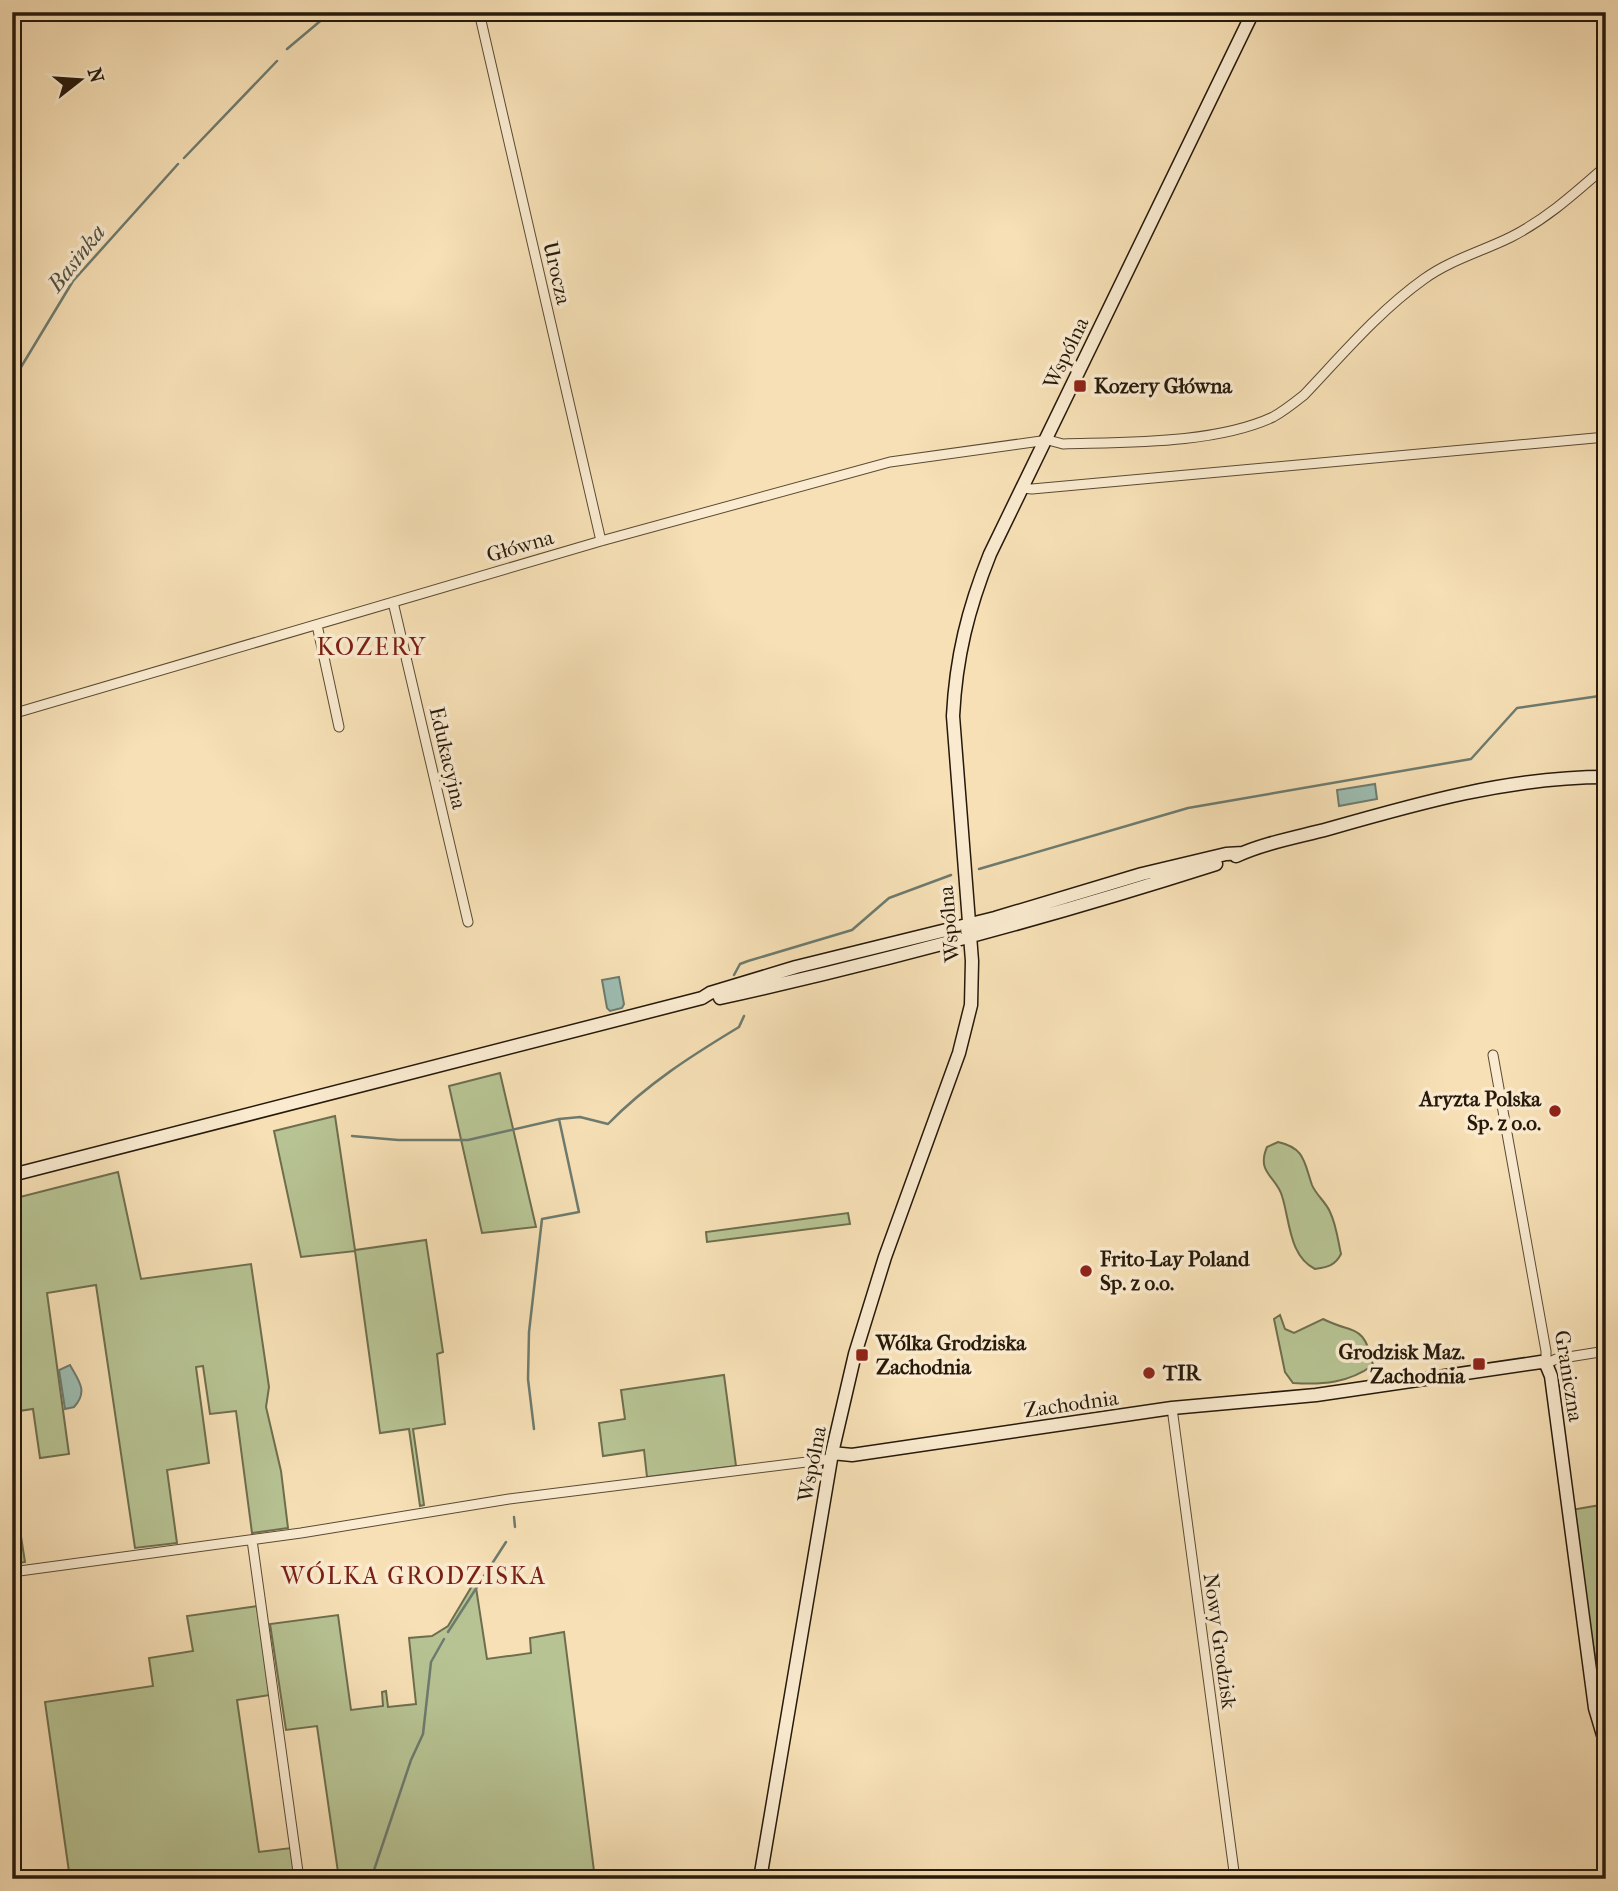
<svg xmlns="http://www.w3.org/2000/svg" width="1618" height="1891" font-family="'IM FELL French Canon',serif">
	<rect width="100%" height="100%" fill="#f7e0b6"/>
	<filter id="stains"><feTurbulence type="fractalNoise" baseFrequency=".00286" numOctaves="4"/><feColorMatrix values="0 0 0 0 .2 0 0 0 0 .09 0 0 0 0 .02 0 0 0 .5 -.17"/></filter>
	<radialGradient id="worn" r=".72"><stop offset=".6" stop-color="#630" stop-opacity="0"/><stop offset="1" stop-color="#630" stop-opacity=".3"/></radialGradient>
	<!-- green -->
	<path fill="#b7c393" stroke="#6e6e4e" stroke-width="2" d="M500,1073L536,1227L482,1233L449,1086Z
		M335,1116L355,1250L426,1240L443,1352L437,1354L445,1424L413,1429L424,1505L420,1506L409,1429L380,1433L355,1251L301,1257L274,1131Z
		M1278,1142C1305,1148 1304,1162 1312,1185C1316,1195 1326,1202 1330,1212C1336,1224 1338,1240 1341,1254C1335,1266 1327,1267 1315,1269C1289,1256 1290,1221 1282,1196C1276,1176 1256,1173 1267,1147Z
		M118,1172L141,1279L251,1264L269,1387L266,1407L281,1471L288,1528L252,1533L236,1411L210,1414L203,1366L196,1367L209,1463L167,1470L177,1543L135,1548L96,1285L47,1293L69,1454L40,1458L33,1409L12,1412V1199Z
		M848,1213L850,1224L707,1242L706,1232Z
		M1280,1315L1285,1329L1294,1333L1323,1319C1355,1335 1364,1323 1373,1365C1349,1383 1322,1385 1293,1383L1285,1372L1274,1319Z
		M724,1375L736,1466L647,1477L644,1450L603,1456L599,1423L625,1419L621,1390Z
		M12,1479L25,1562L12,1564Z
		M1606,1504V1725L1571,1510Z
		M475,1581L487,1659L531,1653L530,1638L564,1632L595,1879H339L317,1726L286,1730L270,1624L338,1615L351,1710L383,1706L382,1692L386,1691L388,1707L416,1704L409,1638L432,1636L448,1626Z
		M257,1606L270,1695L237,1700L259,1852L291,1848L296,1879H70L45,1702L153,1686L149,1658L193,1651L187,1616Z"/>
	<!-- water -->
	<path fill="#9dbdb2" stroke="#6d7b6f" stroke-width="2" d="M1375,784L1377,799L1339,806L1337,790Z
		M619,977L624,1004L622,1008L610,1011L607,1008L602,980Z
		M70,1365C78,1380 89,1391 74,1407L65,1409L59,1370Z"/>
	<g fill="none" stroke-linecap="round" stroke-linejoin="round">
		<!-- stream -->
		<path stroke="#6d7b6f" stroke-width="2.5" d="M287,49L331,12
			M184,158L277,61
			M12,382L73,281L178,164
			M979,869L1188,808L1471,759L1517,708L1606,695
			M734,975L740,964L748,961L852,930L889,898L951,875
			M352,1136L398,1140H468L559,1119
			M534,1429L528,1379L529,1332L542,1219L579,1212L559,1119L580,1117L608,1124C647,1084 691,1056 739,1027L744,1016
			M514,1517L515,1527
			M448,1632L506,1542
			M371,1879L411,1760L423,1734L431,1662L444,1639"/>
		<defs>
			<path id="street" d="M479,12L601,541
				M1022,488L1032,489L1606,437
				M393,602L468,922
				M317,625L339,727
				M12,714L601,541L890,462L1048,440L1063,444C1126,442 1215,444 1273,417C1284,411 1294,403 1304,395C1342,355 1379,311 1424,279C1450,260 1483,251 1511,237C1548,218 1575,193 1606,166
				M1493,1055L1546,1351V1364
				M1546,1364L1556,1359L1606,1351
				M1172,1408L1235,1879
				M252,1540L299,1879
				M12,1572L301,1533L509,1499L831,1459"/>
			<path id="secondary" d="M1236,856C1264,843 1298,837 1328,829C1419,803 1510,777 1606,777
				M720,998C887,961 1053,916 1216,864
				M12,1175L702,998L710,993L796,967L995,918L1142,874L1226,854L1243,853
				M832,1453L852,1455L1172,1408L1316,1395L1541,1362L1546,1364L1551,1376L1595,1708L1606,1745
				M760,1879L832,1453L855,1354L885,1257L959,1053L971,1005L972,961L953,716C956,657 968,609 990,554L1253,12"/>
		</defs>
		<!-- street casing -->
		<use href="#street" stroke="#5a4b35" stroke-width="11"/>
		<!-- secondary casing -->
		<use href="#secondary" stroke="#26190a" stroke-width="15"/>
		<!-- street -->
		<use href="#street" stroke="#faebd0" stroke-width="9"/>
		<!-- secondary -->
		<use href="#secondary" stroke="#faebd0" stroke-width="12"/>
	</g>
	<!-- markers -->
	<g fill="#8f2418" stroke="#faebd0" stroke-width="2.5">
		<rect x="1073" y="379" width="14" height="14" rx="3.5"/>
		<circle cx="1555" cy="1111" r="7"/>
		<circle cx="1086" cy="1271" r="7"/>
		<rect x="855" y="1348" width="14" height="14" rx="3.5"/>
		<rect x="1472" y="1357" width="14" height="14" rx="3.5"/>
		<circle cx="1149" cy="1373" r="7"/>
	</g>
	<g text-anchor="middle" stroke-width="7" stroke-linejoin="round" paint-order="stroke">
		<!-- street labels -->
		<g font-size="21" fill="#26190a" stroke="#faebd0">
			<text transform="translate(557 273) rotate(77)" y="7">Urocza</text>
			<text transform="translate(1066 353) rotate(-64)" y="7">Wspólna</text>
			<text transform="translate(520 546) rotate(-16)" y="7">Główna</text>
			<text transform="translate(448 758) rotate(77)" y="7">Edukacyjna</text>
			<text transform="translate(949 924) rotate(-95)" y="7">Wspólna</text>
			<text transform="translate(1569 1376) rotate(81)" y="7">Graniczna</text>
			<text transform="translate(1071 1404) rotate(-8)" y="7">Zachodnia</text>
			<text transform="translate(812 1464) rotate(-79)" y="7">Wspólna</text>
			<text transform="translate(1220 1641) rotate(82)" y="7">Nowy Grodzisk</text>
		</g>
		<!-- poi labels -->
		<g font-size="21" font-weight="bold" fill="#26190a" stroke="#faebd0" text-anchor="start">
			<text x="1094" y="393">Kozery Główna</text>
			<text x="1541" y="1106" text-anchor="end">Aryzta Polska<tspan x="1541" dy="24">Sp. z o.o.</tspan></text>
			<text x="1100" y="1266">Frito-Lay Poland<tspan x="1100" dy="24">Sp. z o.o.</tspan></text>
			<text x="876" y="1350">Wólka Grodziska<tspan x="876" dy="24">Zachodnia</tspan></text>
			<text x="1465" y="1359" text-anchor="end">Grodzisk Maz.<tspan x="1465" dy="24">Zachodnia</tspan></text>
			<text x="1163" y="1380">TIR</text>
		</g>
		<!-- water labels -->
		<g font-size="23" font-style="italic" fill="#505245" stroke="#faebd0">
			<text transform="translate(76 258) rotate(-52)" y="8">Basinka</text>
		</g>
		<!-- quarter labels -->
		<g font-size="24" letter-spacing="2" fill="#7a1f14" stroke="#faebd0">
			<text x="372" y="655">KOZERY</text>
			<text x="414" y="1584">WÓLKA GRODZISKA</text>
		</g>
	</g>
	<!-- margin -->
	<rect width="1618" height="1891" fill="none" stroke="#f7e0b6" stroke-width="42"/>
	<rect x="14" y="14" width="1590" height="1863" fill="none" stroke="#26190a" stroke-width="3.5"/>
	<rect x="21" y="21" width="1576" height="1849" fill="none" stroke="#26190a" stroke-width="2"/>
	<!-- north arrow -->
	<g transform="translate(80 80) rotate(73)" stroke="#faebd0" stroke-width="5" paint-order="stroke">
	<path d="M0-5L12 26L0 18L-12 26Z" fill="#26190a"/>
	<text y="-10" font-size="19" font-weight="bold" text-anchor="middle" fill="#26190a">N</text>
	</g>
	<rect width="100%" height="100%" filter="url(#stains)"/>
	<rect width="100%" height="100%" fill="url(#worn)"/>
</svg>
